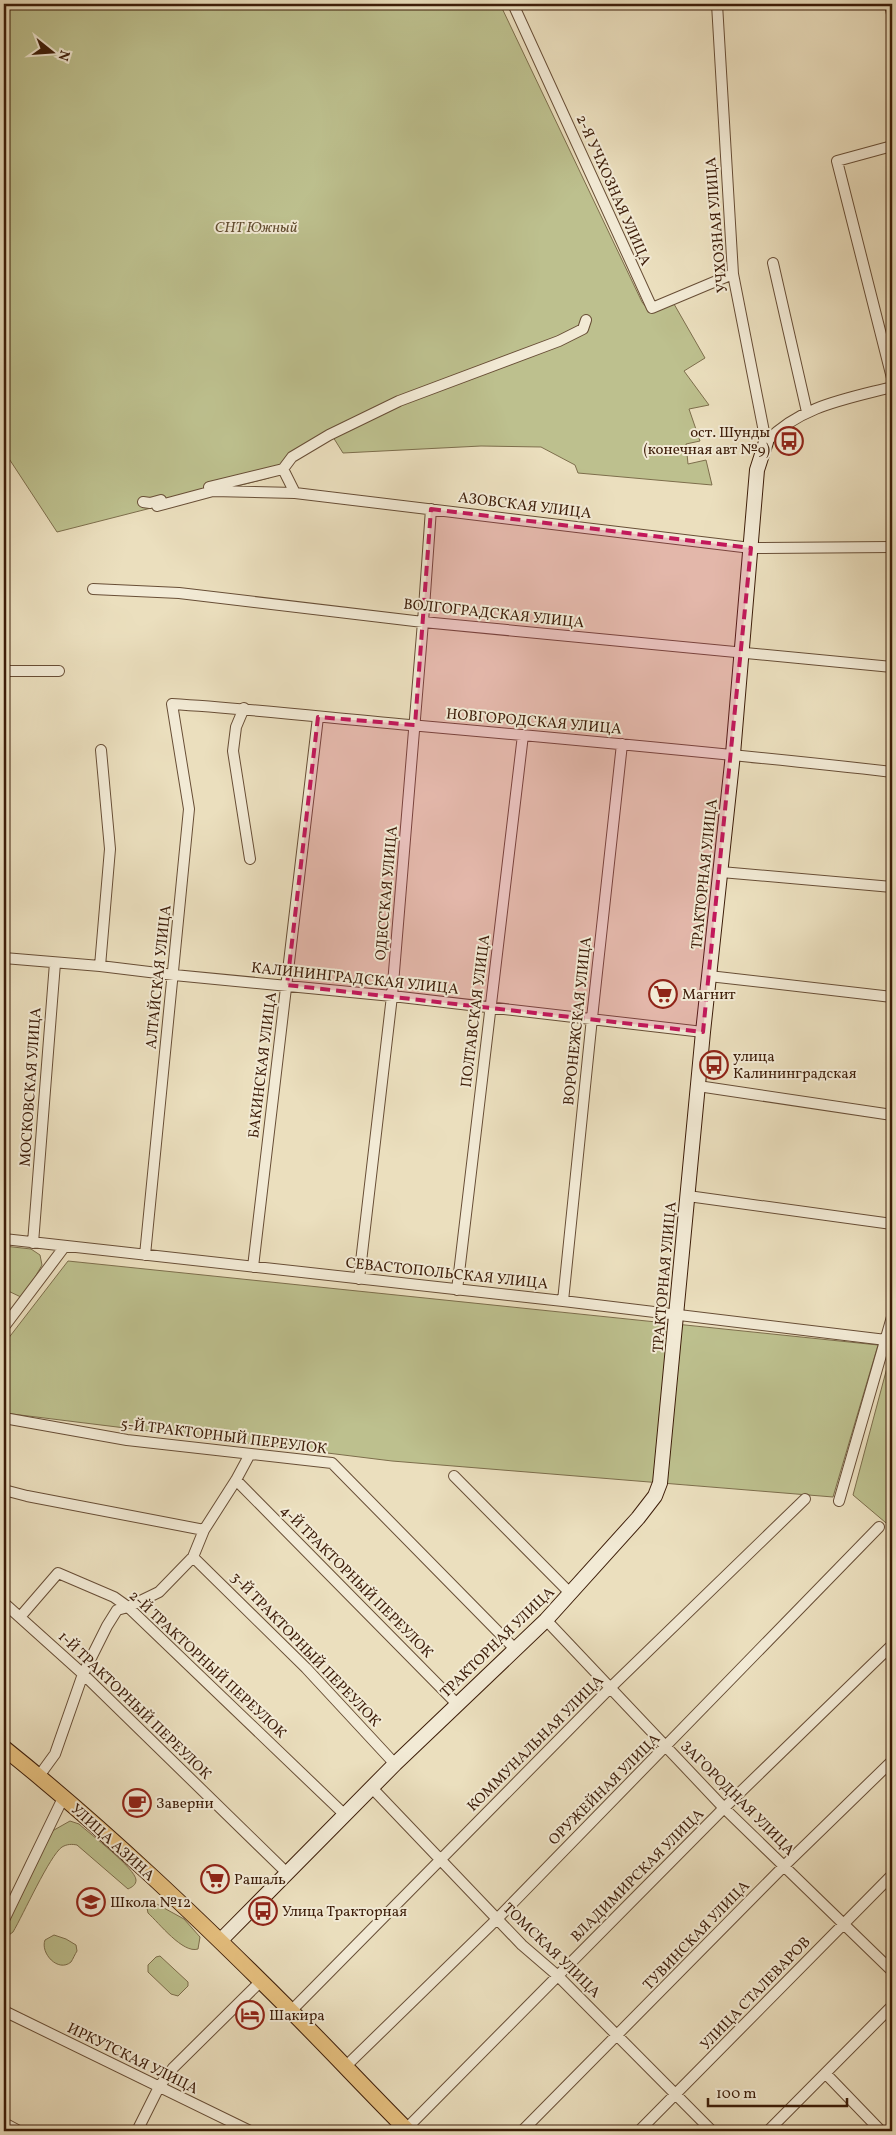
<svg xmlns="http://www.w3.org/2000/svg" width="896" height="2135" font-family="Vollkorn,serif">
	<rect width="100%" height="100%" fill="#ebdfbe"/>
	<filter id="stains"><feTurbulence type="fractalNoise" baseFrequency=".004" numOctaves="4"/><feColorMatrix values="0 0 0 0 .2 0 0 0 0 .09 0 0 0 0 .02 0 0 0 .5 -.17"/></filter>
	<radialGradient id="worn" r=".72"><stop offset=".6" stop-color="#630" stop-opacity="0"/><stop offset="1" stop-color="#630" stop-opacity=".3"/></radialGradient>
	<!-- green -->
	<path fill="#bdc08e" stroke="#7d6e4c" d="M4,4H500L642,302L649,311H657L674,304L705,358L684,371L709,405L689,409L700,441L686,444L688,464L706,460L712,485L578,473L575,465L541,447L481,446L343,453L333,437L301,452L269,478L57,532L4,451Z
		M4,1246L31,1249L40,1255L42,1265L23,1298L4,1289Z
		M68,1261L878,1345L833,1497L392,1461L4,1413V1344Z
		M892,1349V1528L853,1495Z
		M70,1821L79,1824C89,1833 136,1869 136,1880C136,1885 132,1887 128,1889L77,1845C72,1844 67,1844 62,1847C50,1855 23,1915 13,1932L5,1938C0,1923 39,1854 47,1837L54,1830Z
		M153,1902L184,1919L200,1937L198,1949C183,1954 159,1923 148,1913L147,1908L149,1903Z
		M54,1935L66,1939L76,1945L77,1951C75,1954 73,1959 71,1962C58,1973 40,1953 45,1940Z
		M160,1956L188,1982V1986L178,1996L171,1994L148,1972V1965L156,1957Z"/>
	<g fill="none" stroke-linecap="round" stroke-linejoin="round">
		<defs>
			<path id="street" d="M513,4L652,308L733,274
				M717,4L733,274L766,442
				M890,4L892,14
				M892,146L837,161L892,378
				M773,263L807,412
				M766,442C800,406 846,399 892,387
				M283,469L295,493
				M209,487L283,469L292,457L329,435L399,401L559,341L583,329L586,320
				M143,502L150,503L161,500
				M157,506L213,491L295,493L751,548L892,547
				M93,589L179,593L423,622L892,667
				M4,671H59
				M244,708L236,727L233,751L250,859
				M721,872L892,887
				M4,958L100,966L174,975L392,996L703,1032
				M100,966L110,849L101,750
				M709,976L892,997
				M698,1086L892,1115
				M688,1196L892,1224
				M4,1239L563,1301L886,1340
				M33,1243L55,963
				M145,1255L189,809L172,704C255,709 338,719 421,726C578,740 735,754 892,772
				M253,1267L318,717
				M359,1279L392,996L423,622L431,509
				M457,1290L523,735
				M563,1301L592,1018L622,744
				M4,1327L65,1246
				M4,1418L127,1440L332,1463L515,1649
				M454,1476L571,1594
				M236,1480L457,1704
				M4,1490L27,1496L204,1530
				M839,1501L892,1317
				M193,1557L306,1668L395,1764
				M4,1603L83,1674L287,1873
				M20,1617L58,1573L114,1597L128,1607L345,1815
				M546,1620L724,1808L892,1971
				M39,1776L55,1754L83,1674L107,1626L117,1610L128,1607L159,1592L193,1557L204,1530L236,1480L250,1454
				M372,1788L522,1945L558,1976L712,2131
				M4,1920L63,1798
				M4,2011L250,2131
				M291,2011L610,1688L805,1499
				M345,2067L497,1919L879,1527
				M826,2074L881,2131
				M4,2123L19,2131
				M406,2129L724,1808L892,1645
				M137,2131L159,2087L173,2068L260,1982
				M522,2131L784,1866L892,1761
				M639,2131L892,1875
				M768,2131L892,2006"/>
			<path id="secondary" d="M220,1941L395,1764L546,1620L638,1518L655,1496L660,1483L703,1032L733,754L757,470L766,442"/>
			<path id="primary" d="M4,1748C105,1829 200,1920 292,2012C331,2051 369,2092 408,2131"/>
		</defs>
		<!-- street casing -->
		<use href="#street" stroke="#684e36" stroke-width="12"/>
		<!-- secondary casing -->
		<use href="#secondary" stroke="#3d1d09" stroke-width="16"/>
		<!-- primary casing -->
		<use href="#primary" stroke="#3d1d09" stroke-width="17"/>
		<!-- street -->
		<use href="#street" stroke="#f2ead5" stroke-width="10"/>
		<!-- secondary -->
		<use href="#secondary" stroke="#f2ead5" stroke-width="14"/>
		<!-- primary -->
		<use href="#primary" stroke="#e6c07f" stroke-width="15"/>
	</g>
	<!-- marked area -->
	<path fill="#c2185b" fill-opacity="0.2" stroke="#c2185b" stroke-width="4" stroke-dasharray="10 6" stroke-linejoin="round" d="M431,509L751,548L703,1032L287,985L318,717L415,725Z"/>
	<!-- icons -->
	<defs>
		<symbol id="bus-ring" viewBox="-11 -11 22 22"><circle r="9.5" fill="#f2ead5" stroke="#8f2418" stroke-width="1.5"/><path d="M-5-6H5V4H4V6H2V4H-2V6H-4V4H-5ZM-3.5-4V0h7V-4ZM-3.5 1.2v1.5H-2V1.2ZM2 1.2v1.5H3.5V1.2Z" fill="#8f2418"/></symbol>
		<symbol id="supermarket-ring" viewBox="-11 -11 22 22"><circle r="9.5" fill="#f2ead5" stroke="#8f2418" stroke-width="1.5"/><path d="M-6-5.5h2.5l.6 2H6L4.5 2H-2.5L-4.4-4H-6ZM-1.5 3.2a1.3 1.3 0 1 0 .1 0ZM3 3.2a1.3 1.3 0 1 0 .1 0Z" fill="#8f2418"/></symbol>
		<symbol id="cafe-ring" viewBox="-11 -11 22 22"><circle r="9.5" fill="#f2ead5" stroke="#8f2418" stroke-width="1.5"/><path d="M-5.5-4.5H6V0H3Q3 3.5 0 3.5H-2.5Q-5.5 3.5-5.5 0ZM3-3.2v2h1.7v-2ZM-6 4.5H4V6H-6Z" fill="#8f2418"/></symbol>
		<symbol id="school-ring" viewBox="-11 -11 22 22"><circle r="9.5" fill="#f2ead5" stroke="#8f2418" stroke-width="1.5"/><path d="M0-5L7-2L0 1L-7-2ZM-4 1L0 2.5L4 1V4Q0 6-4 4Z" fill="#8f2418"/></symbol>
		<symbol id="hotel-ring" viewBox="-11 -11 22 22"><circle r="9.5" fill="#f2ead5" stroke="#8f2418" stroke-width="1.5"/><path d="M-6-4.5h1.5V1H6V5H4.5V3h-9V5H-6ZM-4 0a1.8 1.8 0 1 1 3.6 0ZM.5 0V-2.5h3Q6-2.5 6 0Z" fill="#8f2418"/></symbol>
	</defs>
	<g fill-rule="evenodd">
		<use href="#bus-ring" x="773" y="425" width="32" height="32"/>
		<use href="#supermarket-ring" x="647" y="978" width="32" height="32"/>
		<use href="#bus-ring" x="698" y="1049" width="32" height="32"/>
		<use href="#cafe-ring" x="121" y="1787" width="32" height="32"/>
		<use href="#supermarket-ring" x="199" y="1863" width="32" height="32"/>
		<use href="#school-ring" x="75" y="1886" width="32" height="32"/>
		<use href="#bus-ring" x="247" y="1895" width="32" height="32"/>
		<use href="#hotel-ring" x="234" y="1999" width="32" height="32"/>
	</g>
	<g text-anchor="middle" stroke-width="4" stroke-linejoin="round" paint-order="stroke">
		<!-- street labels -->
		<g font-size="15" fill="#3d1d09" stroke="#f2ead5">
			<text transform="translate(614 190) rotate(66)" y="5">2-Я УЧХОЗНАЯ УЛИЦА</text>
			<text transform="translate(716 225) rotate(-95)" y="5">УЧХОЗНАЯ УЛИЦА</text>
			<text transform="translate(525 505) rotate(7)" y="5">АЗОВСКАЯ УЛИЦА</text>
			<text transform="translate(494 613) rotate(6)" y="5">ВОЛГОГРАДСКАЯ УЛИЦА</text>
			<text transform="translate(534 721) rotate(5)" y="5">НОВГОРОДСКАЯ УЛИЦА</text>
			<text transform="translate(704 874) rotate(-84)" y="5">ТРАКТОРНАЯ УЛИЦА</text>
			<text transform="translate(386 893) rotate(-85)" y="5">ОДЕССКАЯ УЛИЦА</text>
			<text transform="translate(158 977) rotate(-84)" y="5">АЛТАЙСКАЯ УЛИЦА</text>
			<text transform="translate(355 978) rotate(6)" y="5">КАЛИНИНГРАДСКАЯ УЛИЦА</text>
			<text transform="translate(475 1011) rotate(-83)" y="5">ПОЛТАВСКАЯ УЛИЦА</text>
			<text transform="translate(577 1021) rotate(-84)" y="5">ВОРОНЕЖСКАЯ УЛИЦА</text>
			<text transform="translate(262 1065) rotate(-83)" y="5">БАКИНСКАЯ УЛИЦА</text>
			<text transform="translate(30 1087) rotate(-86)" y="5">МОСКОВСКАЯ УЛИЦА</text>
			<text transform="translate(447 1273) rotate(6)" y="5">СЕВАСТОПОЛЬСКАЯ УЛИЦА</text>
			<text transform="translate(664 1277) rotate(-85)" y="5">ТРАКТОРНАЯ УЛИЦА</text>
			<text transform="translate(224 1436) rotate(7)" y="5">5-Й ТРАКТОРНЫЙ ПЕРЕУЛОК</text>
			<text transform="translate(357 1581) rotate(45)" y="5">4-Й ТРАКТОРНЫЙ ПЕРЕУЛОК</text>
			<text transform="translate(497 1642) rotate(-44)" y="5">ТРАКТОРНАЯ УЛИЦА</text>
			<text transform="translate(306 1649) rotate(46)" y="5">3-Й ТРАКТОРНЫЙ ПЕРЕУЛОК</text>
			<text transform="translate(208 1664) rotate(43)" y="5">2-Й ТРАКТОРНЫЙ ПЕРЕУЛОК</text>
			<text transform="translate(135 1705) rotate(44)" y="5">1-Й ТРАКТОРНЫЙ ПЕРЕУЛОК</text>
			<text transform="translate(535 1743) rotate(-45)" y="5">КОММУНАЛЬНАЯ УЛИЦА</text>
			<text transform="translate(604 1789) rotate(-45)" y="5">ОРУЖЕЙНАЯ УЛИЦА</text>
			<text transform="translate(738 1798) rotate(45)" y="5">ЗАГОРОДНАЯ УЛИЦА</text>
			<text transform="translate(113 1842) rotate(42)" y="5">УЛИЦА АЗИНА</text>
			<text transform="translate(637 1875) rotate(-45)" y="5">ВЛАДИМИРСКАЯ УЛИЦА</text>
			<text transform="translate(696 1935) rotate(-46)" y="5">ТУВИНСКАЯ УЛИЦА</text>
			<text transform="translate(552 1950) rotate(44)" y="5">ТОМСКАЯ УЛИЦА</text>
			<text transform="translate(755 1993) rotate(-46)" y="5">УЛИЦА СТАЛЕВАРОВ</text>
			<text transform="translate(133 2058) rotate(26)" y="5">ИРКУТСКАЯ УЛИЦА</text>
		</g>
		<!-- park labels -->
		<g font-size="15" font-style="italic" fill="#634e31" stroke="#f2ead5">
			<text x="256" y="232">СНТ Южный</text>
		</g>
		<!-- poi labels -->
		<g font-size="15" fill="#3d1d09" stroke="#f2ead5" text-anchor="start">
			<text x="770" y="437" text-anchor="end">ост. Шунды<tspan x="770" dy="17">(конечная авт №9)</tspan></text>
			<text x="682" y="999">Магнит</text>
			<text x="733" y="1061">улица<tspan x="733" dy="17">Калининградская</tspan></text>
			<text x="156" y="1808">Заверни</text>
			<text x="234" y="1884">Рашаль</text>
			<text x="110" y="1907">Школа №12</text>
			<text x="282" y="1916">Улица Тракторная</text>
			<text x="269" y="2020">Шакира</text>
		</g>
	</g>
	<!-- margin -->
	<rect width="896" height="2135" fill="none" stroke="#ebdfbe" stroke-width="20"/>
	<rect x="5" y="5" width="886" height="2125" fill="none" stroke="#3d1d09" stroke-width="2.5"/>
	<rect x="10" y="10" width="876" height="2115" fill="none" stroke="#3d1d09"/>
	<!-- north arrow -->
	<g transform="translate(52 52) rotate(107)" stroke="#f2ead5" stroke-width="4" paint-order="stroke">
	<path d="M0-4L9 19L0 12L-9 19Z" fill="#3d1d09"/>
	<text y="-8" font-size="14" font-weight="bold" text-anchor="middle" fill="#3d1d09">N</text>
	</g>
	<!-- scale -->
	<path d="M708 2098v8h139v-8" fill="none" stroke="#3d1d09" stroke-width="2.5"/>
	<text x="716" y="2098" font-size="15" fill="#3d1d09" stroke="#f2ead5" stroke-width="4" paint-order="stroke">100 m</text>
	<rect width="100%" height="100%" filter="url(#stains)"/>
	<rect width="100%" height="100%" fill="url(#worn)"/>
</svg>
